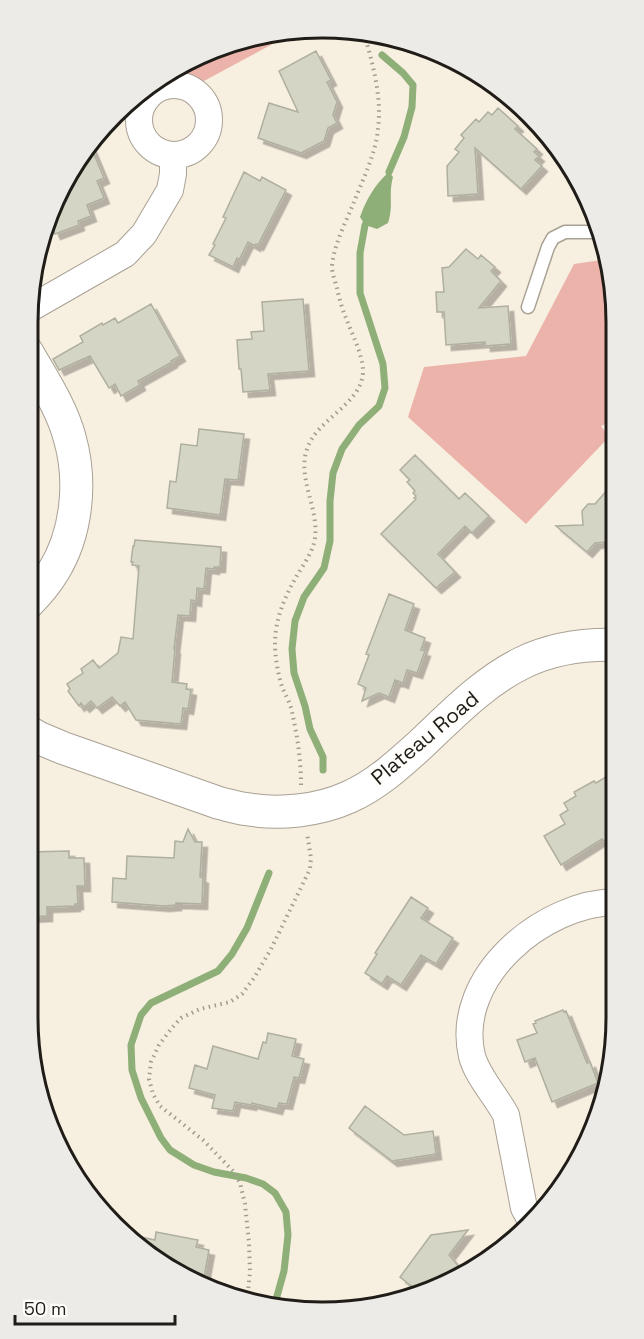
<svg xmlns="http://www.w3.org/2000/svg" width="644" height="1339" font-family="'Space Grotesk',sans-serif">
	<defs>
		<filter id="shadow"><feDropShadow dx="5.5" dy="5.5" stdDeviation="0" flood-color="#0004"/></filter>
	</defs>
	<rect width="100%" height="100%" fill="#f7efe0"/>
	<!-- green -->
	<path fill="#ecb3aa" d="M293,33L202,82L185,75L173,74L209,49Z
		M608,259L614,283L615,420L601,426L609,437L526,524L408,417L424,367L526,356L574,264Z"/>
	<!-- water -->
	<path fill="#8eaf77" d="M389,172L393,177C388,195 394,205 388,223L377,229L365,225L360,217C366,200 375,184 389,172Z"/>
	<g fill="none" stroke-linecap="round" stroke-linejoin="round">
		<!-- stream -->
		<path stroke="#8eaf77" stroke-width="7" d="M345,31L347,34
			M382,55L403,73L413,85L412,107L404,137L389,172
			M323,770V757L310,729L305,706L294,673L292,649L295,621L304,597L324,568L330,541V501L333,473L342,449L359,425L379,406L385,388L383,364L360,293V253L365,225
			M269,873L247,928L232,954L218,971L151,1003L141,1015L131,1045L132,1070L141,1098L161,1138L170,1150L194,1165L214,1172L246,1178L263,1184L275,1193L286,1212L288,1235L284,1271L274,1307"/>
	</g>
	<!-- building -->
	<path fill="#d5d5c5" stroke="#afafa0" stroke-width="1.5" filter="url(#shadow)" d="M316,51L331,80L327,82L337,102L333,115L337,123L328,128L324,141L301,153L258,138L269,103L298,112L279,71Z
		M498,108L518,126L515,129L537,149L534,152L539,156L535,160L542,166L521,189L475,148L478,194L448,196L447,166L459,152L455,149L464,138L461,135L476,119L479,122L488,112L492,115Z
		M91,147L104,178L97,181L104,198L87,205L91,216L78,221L79,225L55,234L48,217L50,209Z
		M244,172L260,181L262,177L286,190L258,245L256,244L255,246L248,242L239,260L237,258L233,267L209,255L215,245L213,244L226,218L223,217Z
		M466,249L478,259L481,255L495,267L491,271L501,281L479,308L508,306L511,344L485,346V342L446,345L444,312H437L436,292H444L442,268L449,267Z
		M303,299L309,371L268,374L270,390L243,392L241,369H239L237,340L252,339L251,332L264,331L262,302Z
		M151,304L180,356L171,361L172,362L138,381L140,385L121,396L115,384L109,388L90,356L59,370L53,359L83,342L80,336L102,323L103,325L115,318L118,323Z
		M199,429L244,434L238,480L225,479L220,515L167,508L170,481L176,482L181,444L197,446Z
		M415,455L459,499L465,493L489,516L472,533L465,526L438,554L455,572L436,588L381,534L416,499L414,498L416,496L413,493L415,491L407,482L410,480L400,470Z
		M615,481V531L606,542L595,543L587,552L556,526L583,525L582,511L588,504H595Z
		M135,540L221,547L220,567H214V569L206,568L204,589L197,588L196,601L191,600L190,616L178,615L174,649H175L172,682L187,684L186,689L191,690L188,709L183,708L181,724L136,720L125,702L120,706L112,697L97,708L91,701L84,707L81,703L79,706L68,691L70,689L67,684L83,673L81,669L93,660L99,668L118,653L121,637L133,639L139,566L132,565L133,562H131L133,546H134Z
		M389,594L414,604L405,630L425,638L421,650L425,651L417,673L407,670L403,683L395,680L389,697L379,693L362,701L366,688L358,684L369,655L366,654Z
		M609,775L616,788V834L605,842L602,839L561,865L544,836L565,824L560,815L568,810L564,803L576,796L574,792L594,781L596,783Z
		M188,829L195,842H202L200,877L203,878L202,904L176,903V905L164,906L112,902L113,878L126,879L127,856L174,858L175,841L183,842Z
		M69,851V858H84L85,886H77L78,904H75V906L47,907V916L27,917V852Z
		M411,897L428,908L421,918L453,938L436,964L421,955L401,985L387,976L382,984L365,973L377,954L375,953Z
		M563,1010L564,1012L566,1011L587,1063L590,1062L598,1083L552,1102L535,1058L525,1062L517,1040L537,1033L533,1024L536,1023L535,1021Z
		M268,1033L296,1039L292,1056L304,1059L299,1078L294,1077L287,1104L279,1103L277,1109L252,1103L251,1105L235,1102L233,1111L212,1108L215,1095L189,1088L195,1065L207,1069L213,1046L258,1059L263,1042L266,1043Z
		M365,1106L404,1135L433,1131L436,1154L392,1161L349,1128Z
		M468,1230L449,1255L460,1268L455,1280L453,1281L419,1292L400,1277L431,1235Z
		M156,1232L198,1240L196,1247L209,1250L203,1283L174,1272L132,1235L155,1240Z"/>
	<g fill="none" stroke-linecap="round" stroke-linejoin="round">
		<defs>
			<path id="service" d="M528,307L548,247L553,238L565,232H601"/>
			<path id="minor" d="M139 120a35 35 0 1 1 70 0a35 35 0 1 1-70 0Z
				M29,309L125,254L144,234L170,190L173,174V156
				M532,1223L524,1208L506,1115C496,1096 477,1076 472,1056C453,977 544,902 617,902"/>
			<path id="tertiary" d="M27,604C37,594 46,584 53,572C77,534 82,482 70,439C62,408 43,380 27,352
				M27,731L39,738L63,748L219,803C228,805 237,808 246,809C279,815 318,811 349,797C376,785 398,765 419,746C451,716 483,682 522,663C551,649 584,644 616,645"/>
		</defs>
		<!-- service casing -->
		<use href="#service" stroke="#a9a194" stroke-width="15"/>
		<!-- minor casing -->
		<use href="#minor" stroke="#a9a194" stroke-width="28"/>
		<!-- tertiary casing -->
		<use href="#tertiary" stroke="#a9a194" stroke-width="34"/>
		<!-- path -->
		<path stroke="#a19b90" stroke-width="4" stroke-dasharray="1.5 4.5" stroke-linecap="butt" d="M301,785C301,759 297,733 291,708C289,701 285,694 282,687C278,674 275,657 275,643C275,621 284,598 295,579C302,566 313,553 315,538C319,508 297,479 307,449C316,421 355,407 362,379C367,362 352,335 346,318C342,309 339,298 337,288C335,281 332,273 332,266C334,244 346,222 354,202C363,179 376,153 378,129C382,97 373,66 365,36
			M247,1300L250,1273L249,1243L245,1204L240,1183L234,1172L203,1140L160,1106L153,1094L149,1079L151,1062L159,1045L171,1029L181,1018L200,1009L230,1002L242,994L254,978L271,949L310,869L311,858L307,833"/>
		<!-- service -->
		<use href="#service" stroke="#fff" stroke-width="12"/>
		<!-- minor -->
		<use href="#minor" stroke="#fff" stroke-width="26"/>
		<!-- tertiary -->
		<use href="#tertiary" stroke="#fff" stroke-width="32"/>
	</g>
	<g text-anchor="middle" stroke-width="4.5" stroke-linejoin="round" paint-order="stroke">
		<!-- street labels -->
		<g font-size="21" fill="#201d18" stroke="#fffdfa">
			<text transform="translate(425 738) rotate(-40)" y="7">Plateau Road</text>
		</g>
	</g>
	<!-- crop -->
	<path d="M0 0H644V1339H0ZM322 38H322A284 284 0 0 1 606 322V1018A284 284 0 0 1 322 1302H322A284 284 0 0 1 38 1018V322A284 284 0 0 1 322 38Z" fill="#edebe8" fill-rule="evenodd"/>
	<path fill="none" stroke="#201d18" stroke-width="3" d="M322 38H322A284 284 0 0 1 606 322V1018A284 284 0 0 1 322 1302H322A284 284 0 0 1 38 1018V322A284 284 0 0 1 322 38Z"/>
	<!-- scale -->
	<path d="M15 1315v9h160v-9" fill="none" stroke="#201d18" stroke-width="3"/>
	<text x="24" y="1315" font-size="18" fill="#201d18" stroke="#fffdfa" stroke-width="4.5" paint-order="stroke">50 m</text>
</svg>
